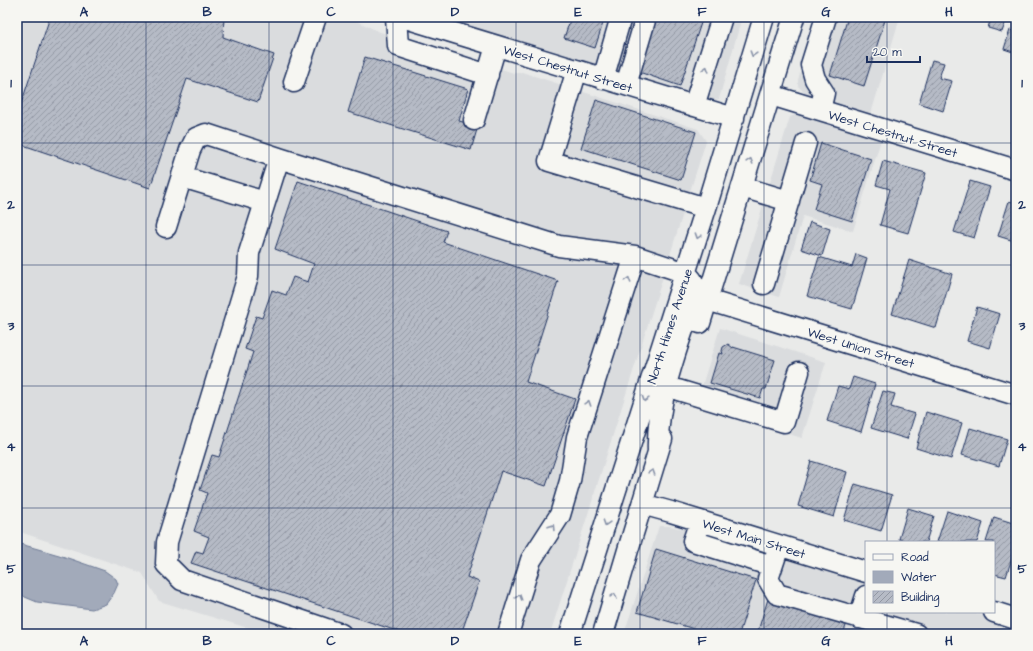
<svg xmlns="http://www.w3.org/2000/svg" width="1033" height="651" font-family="'Architects Daughter',sans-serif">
	<defs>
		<pattern id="building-hatch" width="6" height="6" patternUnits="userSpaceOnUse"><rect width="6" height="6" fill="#b6bbc6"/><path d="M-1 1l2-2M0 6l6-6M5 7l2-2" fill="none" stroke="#9398a4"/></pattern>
	</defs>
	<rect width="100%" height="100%" fill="#e9eae9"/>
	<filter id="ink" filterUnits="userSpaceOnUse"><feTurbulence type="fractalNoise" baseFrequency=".025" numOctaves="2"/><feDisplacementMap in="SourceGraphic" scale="8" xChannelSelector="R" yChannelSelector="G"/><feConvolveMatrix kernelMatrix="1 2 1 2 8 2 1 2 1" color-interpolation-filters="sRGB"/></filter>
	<g filter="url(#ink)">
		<!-- built -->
		<path fill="#dadcde" d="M17,17H348L380,32L514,73L522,72L698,129L706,141L550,634H268L159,601L142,573L17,531Z
			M436,17H742L719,99L711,101Z
			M816,17H900L870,117L827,104L807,95L798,86V80Z
			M797,114L881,140L853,231L803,216L779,297L739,284L790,117Z
			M720,328L826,362L802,438L696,405Z
			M659,526H669L711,534L866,579V612H973L1016,625V634H624Z"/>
		<!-- water -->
		<path fill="#a2aaba" stroke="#6c7995" d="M17,543L59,555L105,571L116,579L118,584L114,593L106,604L92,609L37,602L25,597L17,590Z"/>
		<!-- building -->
		<path fill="url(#building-hatch)" stroke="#1b2f5e" d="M50,17H224L223,37L274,55L258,102L187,79L150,188L17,143V116Z
			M571,17H612L611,22L604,20L595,48L564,38Z
			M654,17H703L680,86L636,71Z
			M848,17H886L864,86L830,75Z
			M991,17H1016V20L1007,18L1002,32L988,28Z
			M1010,30L1016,32V53L1004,49Z
			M365,57L468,89L459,121L478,126L471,150L348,112Z
			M932,60L944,63L939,78L952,81L943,111L919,103Z
			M596,100L696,132L681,180L581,148Z
			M1016,118V133L1012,132Z
			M821,143L871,159L852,221L814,209L822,184L810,180Z
			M883,161L926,173L908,233L880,225L890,189L876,185Z
			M298,181L447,231L443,242L558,281L526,382L575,399L546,486L501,471L467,577L479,582L461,634H406L191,563L196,551L203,553L209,537L194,531L207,493L200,490L212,455L219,457L253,352L245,349L256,316L262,318L272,290L286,295L293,277L308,282L314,264L275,249Z
			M970,181L990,187L974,238L954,232Z
			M1009,201L1016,203V235L1014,241L998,236Z
			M810,222L830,229L822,256L801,249Z
			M856,254L867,258L852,309L807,296L819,257L852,267Z
			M909,260L952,274L936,328L892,314Z
			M977,307L1000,314L990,348L967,341Z
			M728,344L733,348V347L775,360L766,389H763L760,398L710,383L719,353L723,354L722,351L723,347Z
			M853,377L875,384L861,432L827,421L838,386L849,389Z
			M883,391L895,394L891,407L915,414L907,439L871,428Z
			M926,412L962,423L951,459L916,448Z
			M970,428L1007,439L999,466L962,455Z
			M1016,456V466L1013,465Z
			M811,461L847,472L834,517L798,506Z
			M855,484L892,495L881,531L844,520Z
			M908,508L934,516L926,542H909L899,539Z
			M947,511L983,523L977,542H937Z
			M994,517L1016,524V545L1006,577L994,574V542H986Z
			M656,549L756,580L739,634H711L637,612Z
			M768,599L847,623L843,634H757Z
			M871,627L894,634H869Z"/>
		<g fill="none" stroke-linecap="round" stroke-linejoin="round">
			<defs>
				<path id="minor" d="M396,17L398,46L488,75
					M402,17L734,118
					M577,70L549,161L706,208
					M603,79L621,17
					M294,82L316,17
					M626,85L646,17
					M771,95L1016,170
					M694,106L722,17
					M820,110L824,93L815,79L811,65L826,17
					M474,120L496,46
					M182,177L265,202
					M742,187L789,201
					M166,227L190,150L196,138L206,134L279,158
					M764,284L806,143
					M702,289V294L707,300L1016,395
					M700,323L794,17
					M678,390L784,422L799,372
					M642,504L671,512L866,572
					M700,521L693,541L772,566
					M779,546L768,579L777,594L916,634
					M994,612L1016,619
					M859,618L866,596
					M341,634L182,580L166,564L167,542L248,276L249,253L279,158L559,246L635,256L686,273L692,280L694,297C678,347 656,398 658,452
					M508,634L531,560L560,515L570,481L577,437L635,256
					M570,634L706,208L764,17
					M603,634L628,550L662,439"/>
			</defs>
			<!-- minor casing -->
			<use href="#minor" stroke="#1b2f5e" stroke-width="23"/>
			<!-- minor -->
			<use href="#minor" stroke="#f6f6f2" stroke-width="20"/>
		</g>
		<!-- one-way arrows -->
		<defs><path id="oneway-chevron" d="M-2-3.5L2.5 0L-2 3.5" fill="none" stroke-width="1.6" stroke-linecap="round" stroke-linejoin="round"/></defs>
		<g stroke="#8892a8">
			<use href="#oneway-chevron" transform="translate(753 54) rotate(107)"/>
			<use href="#oneway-chevron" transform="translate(706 69) rotate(-73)"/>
			<use href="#oneway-chevron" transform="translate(750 161) rotate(-73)"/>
			<use href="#oneway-chevron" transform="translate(698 236) rotate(108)"/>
			<use href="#oneway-chevron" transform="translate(628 280) rotate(-72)"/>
			<use href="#oneway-chevron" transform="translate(645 399) rotate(108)"/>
			<use href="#oneway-chevron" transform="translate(588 403) rotate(-72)"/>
			<use href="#oneway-chevron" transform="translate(652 472) rotate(-72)"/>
			<use href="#oneway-chevron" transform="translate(606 523) rotate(108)"/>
			<use href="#oneway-chevron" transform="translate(552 527) rotate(-58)"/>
			<use href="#oneway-chevron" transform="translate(614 596) rotate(-74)"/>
			<use href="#oneway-chevron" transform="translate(519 597) rotate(-73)"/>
		</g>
	</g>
	<!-- grid -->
	<path fill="none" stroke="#1b2f5e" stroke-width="1" stroke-opacity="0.55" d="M146,17V634M269,17V634M393,17V634M516,17V634M640,17V634M764,17V634M887,17V542M17,143H1016M17,265H1016M17,386H1016M17,508H1016M887,612V634"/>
	<g text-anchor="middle" stroke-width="3.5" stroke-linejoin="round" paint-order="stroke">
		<!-- street labels -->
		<g font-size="13" fill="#1b2f5e" stroke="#f6f6f2">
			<text transform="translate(568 68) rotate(17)" y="5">West Chestnut Street</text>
			<text transform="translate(893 133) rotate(17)" y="5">West Chestnut Street</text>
			<text transform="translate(669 326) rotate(-72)" y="5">North Himes Avenue</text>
			<text transform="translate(861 347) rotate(17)" y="5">West Union Street</text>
			<text transform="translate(754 538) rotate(17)" y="5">West Main Street</text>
		</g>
	</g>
	<!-- margin -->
	<rect width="1033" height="651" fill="none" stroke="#f6f6f2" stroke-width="44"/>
	<!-- legend -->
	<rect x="865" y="541" width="130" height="72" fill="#f6f6f2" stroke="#9ea6b7"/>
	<rect x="873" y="554" width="20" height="6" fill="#f6f6f2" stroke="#9ea6b7"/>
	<text x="901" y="561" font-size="12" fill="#1b2f5e">Road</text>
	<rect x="873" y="571" width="20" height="12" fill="#a2aaba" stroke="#9ea6b7"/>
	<text x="901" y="581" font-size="12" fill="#1b2f5e">Water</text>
	<rect x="873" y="591" width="20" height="12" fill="url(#building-hatch)" stroke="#9ea6b7"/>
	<text x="901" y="601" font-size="12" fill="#1b2f5e">Building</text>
	<!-- scale -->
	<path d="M867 56v6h53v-6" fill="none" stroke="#1b2f5e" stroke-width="2"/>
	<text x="873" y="56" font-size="12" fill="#1b2f5e" stroke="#f6f6f2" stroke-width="3" paint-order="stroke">20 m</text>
	<rect x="22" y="22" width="989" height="607" fill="none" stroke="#1b2f5e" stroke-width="1.5"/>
	<g font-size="13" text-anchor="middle" font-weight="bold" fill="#1b2f5e">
		<text x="84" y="16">A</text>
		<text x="207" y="16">B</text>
		<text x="331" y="16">C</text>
		<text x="455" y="16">D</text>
		<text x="578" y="16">E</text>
		<text x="702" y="16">F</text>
		<text x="826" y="16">G</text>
		<text x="949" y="16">H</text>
		<text x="11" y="87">1</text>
		<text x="1022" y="87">1</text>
		<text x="11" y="209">2</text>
		<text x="1022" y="209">2</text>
		<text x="11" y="330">3</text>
		<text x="1022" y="330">3</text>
		<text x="11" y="451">4</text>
		<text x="1022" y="451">4</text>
		<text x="11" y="573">5</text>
		<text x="1022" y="573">5</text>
		<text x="84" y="645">A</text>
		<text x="207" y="645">B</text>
		<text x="331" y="645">C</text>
		<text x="455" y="645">D</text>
		<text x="578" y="645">E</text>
		<text x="702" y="645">F</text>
		<text x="826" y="645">G</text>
		<text x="949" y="645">H</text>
	</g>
</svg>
